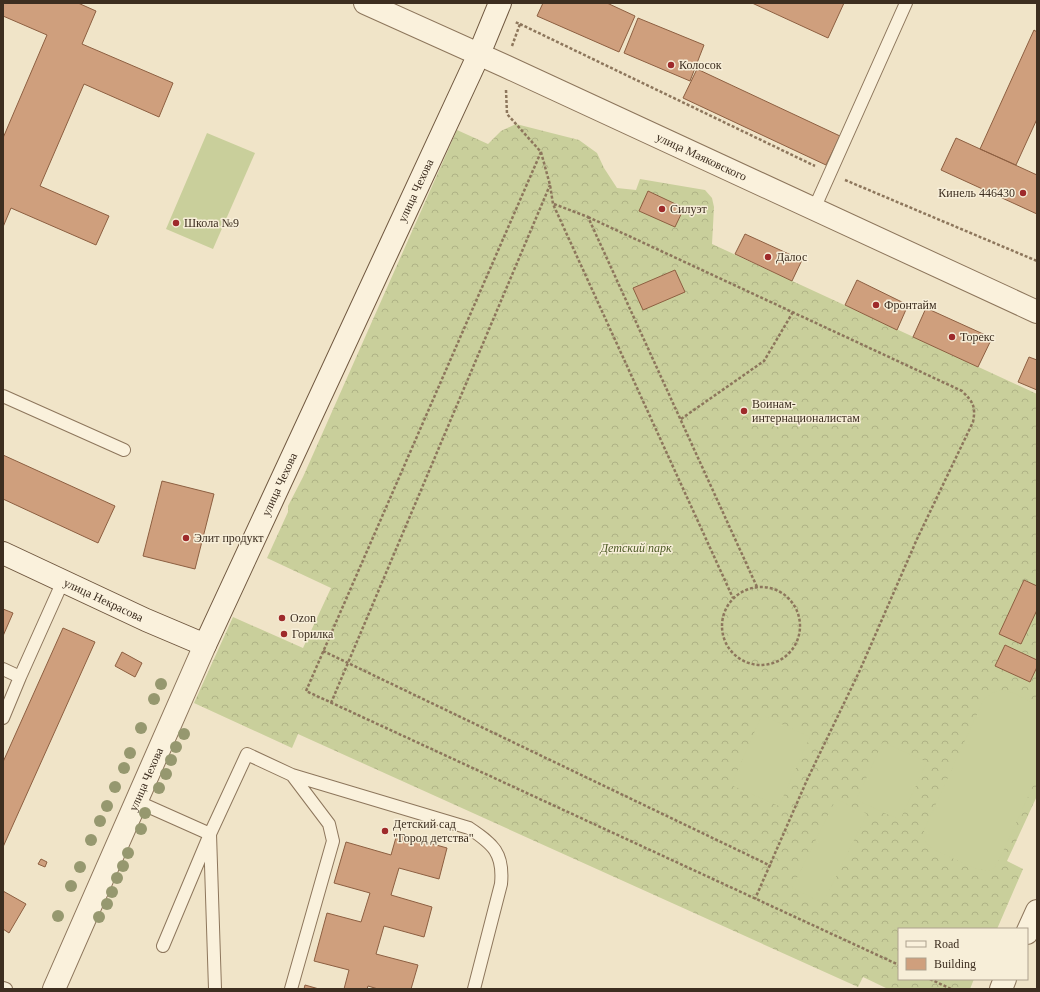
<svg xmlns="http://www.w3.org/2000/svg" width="1040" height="992" font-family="Georgia,serif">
	<defs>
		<pattern id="forest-crowns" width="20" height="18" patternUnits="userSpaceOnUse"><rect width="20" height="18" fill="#c9cf9b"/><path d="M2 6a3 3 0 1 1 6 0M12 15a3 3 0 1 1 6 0" fill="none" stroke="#aeb285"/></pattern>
	</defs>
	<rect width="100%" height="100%" fill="#f0e4c8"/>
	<!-- forest -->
	<path fill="url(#forest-crowns)" d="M516,124L579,140L597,153L604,168L617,188L636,190L640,179L705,190L712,198L714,207L712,244L1037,394V796L1007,861L1023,869L997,929H899V979H974L970,989H888L863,977L858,987L298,734L292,748L194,703L233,617L303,648L331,588L267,558L288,512V506L303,477L457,130L488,144L501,131Z"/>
	<!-- pitch -->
	<path fill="#c9cf9b" d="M207,133L255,153L213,249L166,229Z
		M1003,690L1016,694L1037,705V777L1001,856L994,868L987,871L974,868L932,849L925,841L924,830L983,701C989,694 994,691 1003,690Z
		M762,715L810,737L779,806L731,785Z
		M883,742L927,762L900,820L856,800Z
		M836,799L867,814L823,903L792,888Z"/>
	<!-- building -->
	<path fill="#cf9f7d" stroke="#8d5f41" d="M3,3H78L96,11L82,44L173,83L159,117L84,84L40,186L109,216L96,245L11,208L3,227V138L47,35L3,16Z
		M543,3H607L635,16L619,52L537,16Z
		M752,3H844L828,38Z
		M638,18L704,45L690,81L624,53Z
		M1034,30L1037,32V119L1016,165L980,149Z
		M697,69L840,136L826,165L683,98Z
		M956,138L1037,175V214L941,170Z
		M648,191L684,208L675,227L639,211Z
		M745,234L802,260L792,281L735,254Z
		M675,270L685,292L643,310L633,288Z
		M857,280L908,305L897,330L845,305Z
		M926,308L992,338L978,367L913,337Z
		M1029,357L1037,360V390L1018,382Z
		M3,455L115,506L98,543L3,499Z
		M162,481L214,494L195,569L143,556Z
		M1024,580L1037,586V610L1021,644L999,634Z
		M3,609L13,613L3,636Z
		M63,628L95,642L3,847V762Z
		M1005,645L1037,660V667L1030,682L995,666Z
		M122,652L142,663L135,677L115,666Z
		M397,834L447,848L439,879L399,868L391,895L432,907L424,937L384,926L376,954L418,965L411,989H378L368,986L367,989H344L349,970L314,961L327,913L361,922L370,893L334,883L346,842L391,855Z
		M41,859L47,862L45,867L38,864Z
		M3,891L26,904L9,933L3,929Z
		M305,985L319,989H304Z"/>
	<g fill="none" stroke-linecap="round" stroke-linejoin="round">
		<defs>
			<path id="lane" d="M814,209L906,3
				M3,396L124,450
				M3,669L20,677L63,581
				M3,718L20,677
				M136,801L210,834L163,946
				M3,988L6,989
				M215,989L210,834L247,754L292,775L469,828C493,844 504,853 501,884L474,989
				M291,989L333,841L329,824L292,775"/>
			<g id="street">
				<path id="s1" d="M365,3L505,66L1037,312"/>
				<path d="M1027,933L1037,911"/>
				<path id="s2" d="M54,989L205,645"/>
				<path d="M1001,989L1005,979"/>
			</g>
			<g id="secondary">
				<path id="s3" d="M3,553L146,620L205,645L479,54L500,3"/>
			</g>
		</defs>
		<!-- lane casing -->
		<use href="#lane" stroke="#8d765c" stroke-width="14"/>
		<!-- street casing -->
		<use href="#street" stroke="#8d765c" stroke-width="24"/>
		<!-- secondary casing -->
		<use href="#secondary" stroke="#6f573f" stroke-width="24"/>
		<!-- path -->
		<path stroke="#8d765c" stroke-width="2.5" stroke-dasharray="3 2" stroke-linecap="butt" d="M520,24L815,166
			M512,46L520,24L515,22
			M506,90L507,114L541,152L550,185L553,204L733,598
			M541,152L306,691L899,965
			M845,180L1037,261
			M554,204L588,217L757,587
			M588,217L962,391C973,402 976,406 973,422L917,539L860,670L807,780L755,899
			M681,419L764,361L793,312
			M722 626a39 39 0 1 1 78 0a39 39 0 1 1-78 0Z
			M323,651L771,866
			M331,703L550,185
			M930,979L951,989"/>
		<!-- lane -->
		<use href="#lane" stroke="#faf1dc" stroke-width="12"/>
		<!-- street -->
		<use href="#street" stroke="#faf1dc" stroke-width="22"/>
		<!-- secondary -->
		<use href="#secondary" stroke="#faf1dc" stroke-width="22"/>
	</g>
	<!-- trees -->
	<g fill="#96986f">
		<circle cx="161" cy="684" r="6"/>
		<circle cx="154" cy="699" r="6"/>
		<circle cx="141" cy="728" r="6"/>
		<circle cx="184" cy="734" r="6"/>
		<circle cx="176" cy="747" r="6"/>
		<circle cx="130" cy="753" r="6"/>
		<circle cx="171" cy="760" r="6"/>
		<circle cx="124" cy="768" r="6"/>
		<circle cx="166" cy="774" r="6"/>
		<circle cx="115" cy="787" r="6"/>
		<circle cx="159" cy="788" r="6"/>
		<circle cx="107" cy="806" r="6"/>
		<circle cx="145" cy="813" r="6"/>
		<circle cx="100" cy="821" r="6"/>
		<circle cx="141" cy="829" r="6"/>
		<circle cx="91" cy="840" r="6"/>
		<circle cx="128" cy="853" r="6"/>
		<circle cx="123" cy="866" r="6"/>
		<circle cx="80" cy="867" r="6"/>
		<circle cx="117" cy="878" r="6"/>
		<circle cx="71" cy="886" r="6"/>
		<circle cx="112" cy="892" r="6"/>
		<circle cx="107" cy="904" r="6"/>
		<circle cx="58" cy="916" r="6"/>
		<circle cx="99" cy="917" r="6"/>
	</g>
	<!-- markers -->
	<g fill="#9e2a2b" stroke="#f7eed8" stroke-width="1.5">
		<circle cx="671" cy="65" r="4"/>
		<circle cx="1023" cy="193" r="4"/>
		<circle cx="662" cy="209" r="4"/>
		<circle cx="176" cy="223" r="4"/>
		<circle cx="768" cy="257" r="4"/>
		<circle cx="876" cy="305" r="4"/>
		<circle cx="952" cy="337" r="4"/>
		<circle cx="744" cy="411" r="4"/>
		<circle cx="186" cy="538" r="4"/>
		<circle cx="282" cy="618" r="4"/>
		<circle cx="284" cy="634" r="4"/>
		<circle cx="385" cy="831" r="4"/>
	</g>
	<g text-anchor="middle" stroke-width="3" stroke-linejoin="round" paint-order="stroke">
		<!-- poi labels -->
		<g font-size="12" fill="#3d2e20" stroke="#f7eed8" text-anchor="start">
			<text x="679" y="69">Колосок</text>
			<text x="1015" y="197" text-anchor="end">Кинель 446430</text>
			<text x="670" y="213">Силуэт</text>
			<text x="184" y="227">Школа №9</text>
			<text x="776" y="261">Далос</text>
			<text x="884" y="309">Фронтайм</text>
			<text x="960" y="341">Торекс</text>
			<text x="752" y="408">Воинам-<tspan x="752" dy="14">интернационалистам</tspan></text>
			<text x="194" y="542">Элит продукт</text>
			<text x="290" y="622">Ozon</text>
			<text x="292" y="638">Горилка</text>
			<text x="393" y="828">Детский сад<tspan x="393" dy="14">"Город детства"</tspan></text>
		</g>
		<!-- street labels -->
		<g font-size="12" fill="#3d2e20" stroke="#f7eed8">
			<text dy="4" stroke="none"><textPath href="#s1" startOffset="370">улица Маяковского</textPath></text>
			<text dy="4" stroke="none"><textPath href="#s3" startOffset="723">улица Чехова</textPath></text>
			<text dy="4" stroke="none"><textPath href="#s3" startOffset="399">улица Чехова</textPath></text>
			<text dy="4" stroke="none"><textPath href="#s3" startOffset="111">улица Некрасова</textPath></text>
			<text dy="4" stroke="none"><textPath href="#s2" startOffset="229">улица Чехова</textPath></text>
		</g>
		<!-- park labels -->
		<g font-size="12" font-style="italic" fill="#4d5a26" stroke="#f7eed8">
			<text x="636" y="552">Детский парк</text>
		</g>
	</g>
	<!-- border -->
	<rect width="1040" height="992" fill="none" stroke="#3d2e20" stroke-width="8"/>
	<!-- legend -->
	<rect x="898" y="928" width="130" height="52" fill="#f7eed8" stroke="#ada18e"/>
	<rect x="906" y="941" width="20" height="6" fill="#faf1dc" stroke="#ada18e"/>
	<text x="934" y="948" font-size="12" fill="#3d2e20">Road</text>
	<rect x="906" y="958" width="20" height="12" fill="#cf9f7d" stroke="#ada18e"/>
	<text x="934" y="968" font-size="12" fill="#3d2e20">Building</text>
</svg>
